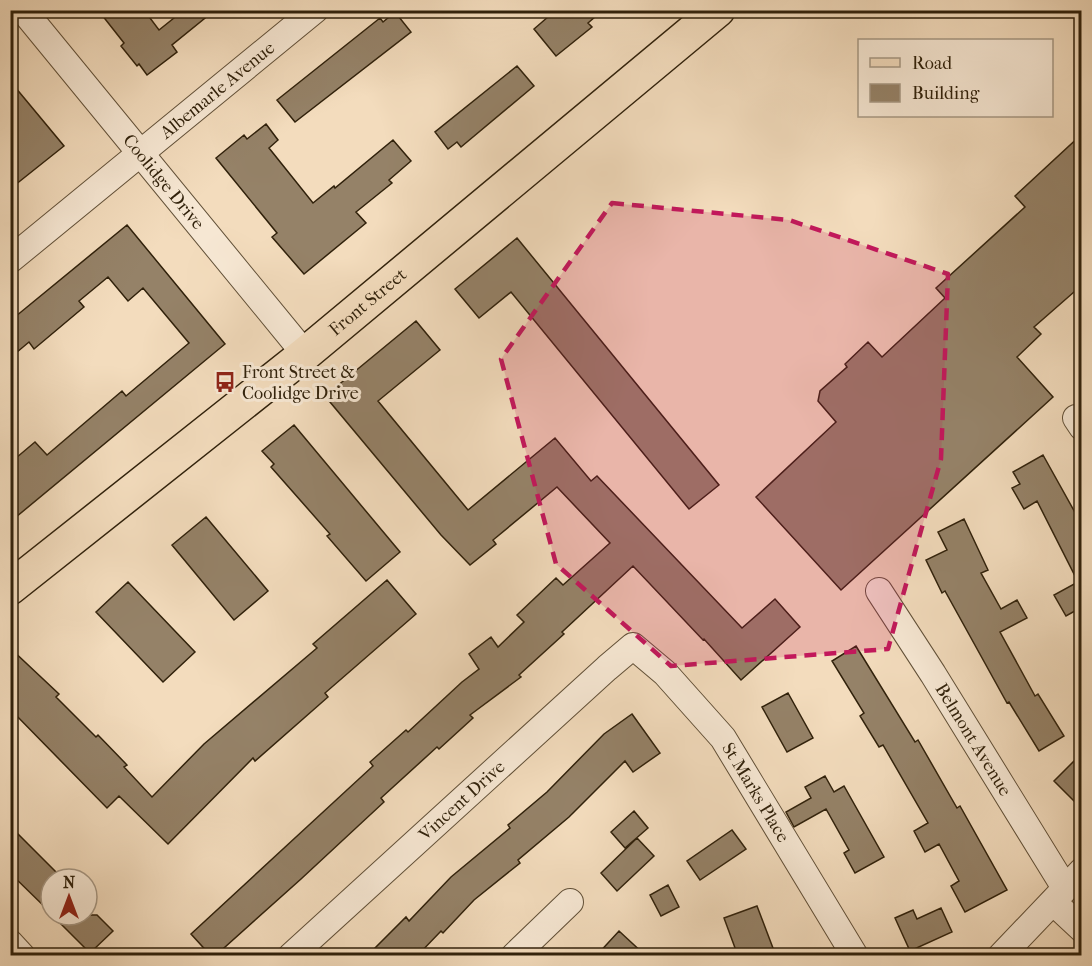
<svg xmlns="http://www.w3.org/2000/svg" width="1092" height="966" font-family="'IM FELL French Canon',serif">
	<rect width="100%" height="100%" fill="#f3dcbd"/>
	<filter id="stains"><feTurbulence type="fractalNoise" baseFrequency=".00333" numOctaves="4"/><feColorMatrix values="0 0 0 0 .2 0 0 0 0 .09 0 0 0 0 .02 0 0 0 .5 -.17"/></filter>
	<radialGradient id="worn" r=".72"><stop offset=".6" stop-color="#630" stop-opacity="0"/><stop offset="1" stop-color="#630" stop-opacity=".3"/></radialGradient>
	<!-- building -->
	<path fill="#958268" stroke="#30210b" stroke-width="1.5" d="M98,10H144L159,30L184,10H215L172,45L177,52L147,75L139,64L137,66L121,46L124,43Z
		M556,10H603L588,23L592,27L556,56L534,29Z
		M395,12L411,32L295,122L277,100L380,18L383,22Z
		M517,66L534,86L461,147L457,142L448,149L435,132Z
		M10,81L64,146L10,189Z
		M266,124L278,140L269,148L313,203L334,186L335,188L393,140L411,161L389,180L392,183L356,212L366,223L304,274L272,237L277,233L216,158L244,135L247,139Z
		M1082,134V285L1034,327L1041,334L1017,357L1053,397L841,590L756,497L836,422L818,401L820,391L847,367L845,364L868,342L882,357L945,298L936,288L1025,207L1015,196Z
		M127,225L225,344L10,522V463L35,442L47,455L122,391L126,396L189,343L143,288L128,301L108,277L79,301L84,307L34,349L29,342L10,358V321Z
		M517,238L719,485L689,509L511,292L479,318L455,289Z
		M416,321L440,350L378,401L468,510L555,438L591,481L597,476L742,628L775,599L800,627L741,680L704,639L703,640L633,566L562,632L564,634L519,675L521,677L470,715L473,718L439,749L437,747L381,798L384,802L301,879L215,956H211L191,934L373,766L370,762L406,730L408,732L462,682L479,669L469,654L491,637L498,647L524,622L517,615L556,578L563,585L610,543L557,487L493,540L496,544L470,565L441,535L325,396Z
		M294,425L400,552L366,581L327,536L330,534L271,467L274,464L262,451Z
		M1043,455L1082,525V607L1066,616L1054,595L1078,582L1037,501L1024,509L1012,488L1020,484L1013,472Z
		M206,517L268,591L234,620L172,545Z
		M964,519L988,570L981,573L1001,609L1017,600L1027,618L1000,632L1035,696L1038,694L1064,736L1039,751L1009,702L1007,703L945,591L942,593L926,560L947,550L938,532Z
		M387,580L416,614L325,693L328,697L255,761L253,758L168,844L119,796L107,808L10,709V648L59,694L56,697L96,737L98,735L127,765L124,767L152,797L204,744L317,648L313,644Z
		M128,582L195,652L163,682L96,612Z
		M856,646L915,742L918,740L957,808L960,806L1007,890L965,912L951,886L959,881L939,844L925,852L914,831L928,823L883,745L879,747L860,716L864,713L832,661Z
		M788,693L813,738L787,752L762,707Z
		M632,714L660,753L633,772L625,761L569,817L518,860L520,863L474,900L443,933L441,931L417,956H367L406,917L409,921L451,877L510,828L508,825L547,792L604,734Z
		M1082,753V809L1054,781Z
		M825,776L834,792L844,786L884,857L855,873L844,853L849,850L826,809L794,827L786,812L811,798L805,787Z
		M634,811L648,828L625,848L611,832Z
		M10,826L63,879H51V913L10,873Z
		M732,830L746,849L700,880L687,861Z
		M637,838L654,856L617,891L601,873Z
		M668,885L679,907L661,916L650,895Z
		M757,906L776,956H738L724,918Z
		M941,908L952,932L910,951L895,918L913,910L917,919Z
		M52,915H97L113,931L90,953Z
		M619,931L646,956H596Z"/>
	<g fill="none" stroke-linecap="round" stroke-linejoin="round">
		<defs>
			<g id="minor">
				<path id="s1" d="M23,10L305,354"/>
				<path id="s2" d="M10,260L315,10"/>
				<path d="M1076,418L1082,427"/>
				<path id="s3" d="M879,591L933,674L1065,888"/>
				<path d="M1053,902L1082,929"/>
				<path d="M10,943L22,956"/>
				<path id="s4" d="M291,956L607,668L633,646L665,673L723,738L855,956"/>
				<path d="M514,956L570,902"/>
				<path d="M1001,956L1082,871"/>
			</g>
			<g id="primary">
				<path id="s5" d="M10,588L305,354L718,10"/>
			</g>
		</defs>
		<!-- minor casing -->
		<use href="#minor" stroke="#615038" stroke-width="28"/>
		<!-- primary casing -->
		<use href="#primary" stroke="#30210b" stroke-width="36"/>
		<!-- minor -->
		<use href="#minor" stroke="#f7e8d4" stroke-width="26"/>
		<!-- primary -->
		<use href="#primary" stroke="#f3dcbd" stroke-width="33"/>
	</g>
	<!-- marked area -->
	<path fill="#c2185b" fill-opacity="0.2" stroke="#c2185b" stroke-width="4.5" stroke-dasharray="12 8" stroke-linejoin="round" d="M612,203L789,220L948,274L941,459L888,649L671,666L556,564L501,359Z"/>
	<!-- icons -->
	<defs>
		<symbol id="bus-bare" viewBox="-9 -9 18 18"><path d="M-5-6H5V4H4V6H2V4H-2V6H-4V4H-5ZM-3.5-4V0h7V-4ZM-3.5 1.2v1.5H-2V1.2ZM2 1.2v1.5H3.5V1.2Z" fill="#8f2418" stroke="#f7e8d4" stroke-width="2.5" paint-order="stroke"/></symbol>
	</defs>
	<g fill-rule="evenodd">
		<use href="#bus-bare" x="210" y="367" width="30" height="30"/>
	</g>
	<g text-anchor="middle" stroke-width="6" stroke-linejoin="round" paint-order="stroke">
		<!-- street labels -->
		<g font-size="18" fill="#30210b" stroke="#f7e8d4">
			<text dy="6" stroke="none"><textPath href="#s2" startOffset="268">Albemarle Avenue</textPath></text>
			<text dy="6" stroke="none"><textPath href="#s1" startOffset="222">Coolidge Drive</textPath></text>
			<text dy="6" stroke="none"><textPath href="#s5" startOffset="458">Front Street</textPath></text>
			<text dy="6" stroke="none"><textPath href="#s3" startOffset="176">Belmont Avenue</textPath></text>
			<text dy="6" stroke="none"><textPath href="#s4" startOffset="654">St Marks Place</textPath></text>
			<text dy="6" stroke="none"><textPath href="#s4" startOffset="231">Vincent Drive</textPath></text>
		</g>
		<!-- poi labels -->
		<g font-size="18" fill="#30210b" stroke="#f7e8d4" text-anchor="start">
			<text x="242" y="378">Front Street &amp;<tspan x="242" dy="21">Coolidge Drive</tspan></text>
		</g>
	</g>
	<!-- margin -->
	<rect width="1092" height="966" fill="none" stroke="#f3dcbd" stroke-width="36"/>
	<rect x="12" y="12" width="1068" height="942" fill="none" stroke="#30210b" stroke-width="3"/>
	<rect x="18" y="18" width="1056" height="930" fill="none" stroke="#30210b" stroke-width="1.5"/>
	<!-- legend -->
	<rect x="858" y="39" width="195" height="78" fill="#f7e8d4" stroke="#a79884" stroke-width="1.5"/>
	<rect x="870" y="58" width="30" height="9" fill="#f3dcbd" stroke="#a79884" stroke-width="1.5"/>
	<text x="912" y="69" font-size="18" fill="#30210b">Road</text>
	<rect x="870" y="84" width="30" height="18" fill="#958268" stroke="#a79884" stroke-width="1.5"/>
	<text x="912" y="99" font-size="18" fill="#30210b">Building</text>
	<!-- north arrow -->
	<g transform="translate(69 897)"><circle r="28" fill="#f7e8d4" stroke="#a79884" stroke-width="1.5"/>
	<path d="M0-4.5L10 22L0 15L-10 22Z" fill="#8f2418"/>
	<text y="-9" font-size="16" font-weight="bold" text-anchor="middle" fill="#30210b">N</text>
	</g>
	<rect width="100%" height="100%" filter="url(#stains)"/>
	<rect width="100%" height="100%" fill="url(#worn)"/>
</svg>
